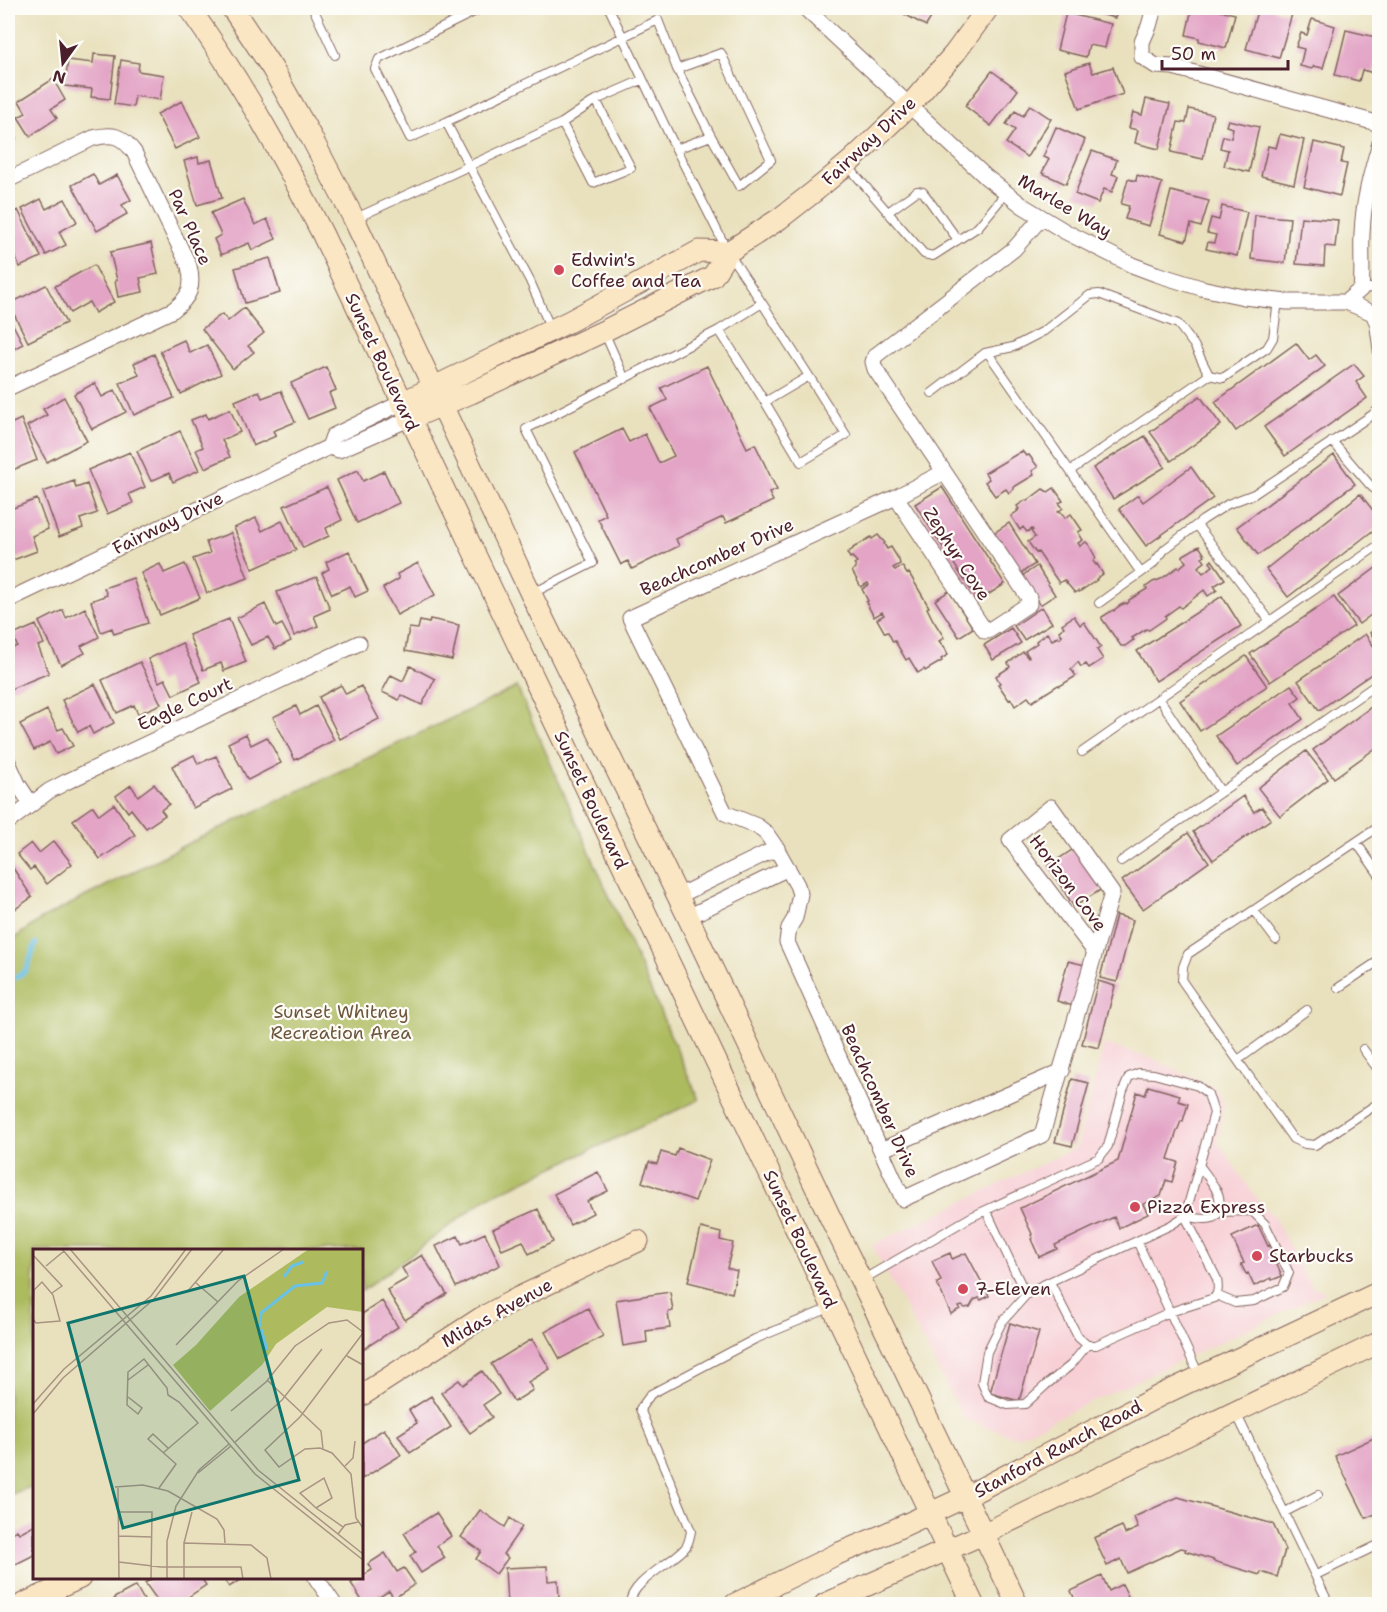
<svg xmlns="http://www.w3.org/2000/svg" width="1387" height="1612" font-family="'Shantell Sans',sans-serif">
	<rect width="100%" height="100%" fill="#fdfcf7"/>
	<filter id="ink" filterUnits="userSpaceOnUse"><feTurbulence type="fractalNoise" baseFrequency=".0167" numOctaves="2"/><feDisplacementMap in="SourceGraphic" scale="12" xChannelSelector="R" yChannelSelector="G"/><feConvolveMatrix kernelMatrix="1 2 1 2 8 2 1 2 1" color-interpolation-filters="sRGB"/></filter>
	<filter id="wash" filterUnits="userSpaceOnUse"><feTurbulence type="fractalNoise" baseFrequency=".008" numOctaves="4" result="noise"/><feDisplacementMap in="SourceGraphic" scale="24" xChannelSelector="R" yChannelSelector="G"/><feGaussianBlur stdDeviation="1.35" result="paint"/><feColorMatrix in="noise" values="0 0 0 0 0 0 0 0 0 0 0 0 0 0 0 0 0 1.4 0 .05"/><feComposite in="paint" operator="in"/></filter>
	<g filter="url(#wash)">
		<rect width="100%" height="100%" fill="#e9e1be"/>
		<!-- built -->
		<path fill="#f7cfd5" d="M1104,1044L1150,1058L1213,1087L1224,1103L1217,1141L1259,1202L1274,1217L1303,1273L1311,1286L1327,1292L1016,1437L964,1419L872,1245L1077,1147Z"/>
		<!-- green -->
		<path fill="#adbb5e" stroke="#7c6d44" stroke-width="1.5" d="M517,687L699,1100L487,1198L362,1291V1250H34V1486L8,1495V943L40,920L187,844Z"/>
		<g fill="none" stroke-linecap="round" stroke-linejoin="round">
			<!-- stream -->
			<path stroke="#69c1e7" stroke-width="5" d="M8,982L26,971L36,943"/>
		</g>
		<g id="blocks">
			<!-- building -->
			<path fill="#e3a4c6" d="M907,8H937L926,26L904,14Z
				M1078,8H1118L1115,18Z
				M1192,8H1209L1235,14L1226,48L1199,41V38L1186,35Z
				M1258,8H1269L1292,14L1279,58L1246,49Z
				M1066,13L1111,24L1105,48L1089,45L1086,57L1057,50Z
				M1312,19L1335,26L1323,68L1314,66L1312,69L1300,66L1304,49L1296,47L1301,33L1307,35Z
				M1346,30L1380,38V48L1374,73L1362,70L1359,81L1335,75Z
				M94,54L115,56L110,99L91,97L92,89L65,86L68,60L93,63Z
				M121,60L139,63L138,71L164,75L160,100L135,96L133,107L114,104Z
				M1089,63L1093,73L1113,67L1123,94L1079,109L1065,71Z
				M992,71L1018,90L991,126L965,106Z
				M53,79L65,100L51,109L57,118L30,136L18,117L26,113L19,101Z
				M1146,99L1170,104L1159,149L1135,143L1138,130L1129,128L1133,112L1142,115Z
				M182,101L200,137L175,149L157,114Z
				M1030,105L1051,119L1027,157L1006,143L1015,130L1006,124L1015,111L1023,116Z
				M1189,109L1213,114L1203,159L1171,152L1178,122L1186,123Z
				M8,120L16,139L8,143Z
				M1228,120L1259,127L1249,172L1224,166L1228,150L1220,148L1223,136L1231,138L1233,128L1226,126Z
				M1056,127L1085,140L1066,184L1042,173L1049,159L1043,157Z
				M1280,134L1304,140L1294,184L1261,176L1268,146L1276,148Z
				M1314,142L1344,149L1341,163L1347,164L1340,196L1304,187Z
				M1092,151L1117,160L1112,174L1118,176L1112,192L1104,189L1098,203L1075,194Z
				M198,157L199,163L211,160L222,198L197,205L184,161Z
				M93,174L99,185L117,175L131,200L122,205L127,214L97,231L72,185Z
				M1137,175L1162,183L1149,226L1125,219L1129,206L1121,204L1128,179L1136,181Z
				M1171,191L1209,201L1201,227L1191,224L1186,241L1160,234Z
				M41,199L46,209L65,199L77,222L59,232L66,245L46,255L22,209Z
				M243,199L255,225L267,219L276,239L252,250L249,243L221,255L214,239L221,235L211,213Z
				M1222,206L1247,212L1237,256L1206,249L1208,242L1214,243L1216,235L1207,233L1211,218L1219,220Z
				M18,210L41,257L20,267L14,255L8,258V215Z
				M1255,215L1290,218L1285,263L1251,259Z
				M1301,217L1338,220L1335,247L1325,246L1324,266L1296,264Z
				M151,243L158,274L140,278L143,292L118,297L115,281L117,280L110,252Z
				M270,258L280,293L245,303L235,268Z
				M94,265L114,302L95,313L89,302L70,313L55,286Z
				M46,285L66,323L28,342L9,304Z
				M244,308L264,333L248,346L254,352L233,369L202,329L222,314L228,321Z
				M8,315L23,344L8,352Z
				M184,340L190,353L207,345L221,374L181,394L160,351Z
				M1296,343L1309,360L1316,355L1325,366L1236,431L1215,402Z
				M154,354L174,398L134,415L120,383L139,375L134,363Z
				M1354,364L1364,376L1356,382L1367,398L1285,456L1264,427Z
				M707,366L747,448L755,444L777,490L769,493L773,501L726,523L723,517L676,539L679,546L632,569L628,561L621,565L598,519L606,515L575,452L622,429L629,442L645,434L659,463L674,456L650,408L667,400L661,388Z
				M326,367L336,390L329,393L335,408L308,419L291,383Z
				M95,383L102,397L115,390L126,412L92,429L74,394Z
				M259,391L262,398L281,391L295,422L273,431L276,436L253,446L235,401Z
				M1200,396L1221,425L1171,461L1150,432Z
				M64,397L87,441L47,462L27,426L47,415L43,409Z
				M230,409L240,432L222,440L230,457L205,468L196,450L203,447L191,420L206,414L208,419Z
				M21,419L37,460L8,472V425Z
				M180,431L199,470L173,482L169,473L151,481L137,451Z
				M1145,436L1165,467L1113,499L1093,468Z
				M1022,451L1026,456L1029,455L1038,467L1032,471L1034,475L1014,487V489L1009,493L1006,489L995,496L985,482L989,479L985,473Z
				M130,452L145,487L129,494L133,503L107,514L88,470Z
				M1334,455L1355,484L1258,555L1237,527Z
				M1191,467L1213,498L1146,546L1119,509L1138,495L1143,502Z
				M358,470L363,481L384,471L399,503L357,523L337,480Z
				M74,481L76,488L87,484L97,513L80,519L83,528L59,537L43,492Z
				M327,487L342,520L326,528L329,536L303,548L284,506Z
				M942,487L1005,584L978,601L915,504Z
				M1054,488L1063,501L1059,503L1063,508L1058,512H1061L1065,518L1071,514L1082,530L1078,532L1083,540L1078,543L1080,546L1086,542L1089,545L1096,558L1093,561L1096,565L1097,564L1103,574L1096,579L1097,580L1079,592L1078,591L1075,593L1064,580L1059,583L1038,552L1036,553L1028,542L1035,537L1031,531L1033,530L1032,529L1027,532L1023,527L1020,530L1011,516L1018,511L1017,510L1019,509L1017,506L1026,500L1027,501L1043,489L1048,492Z
				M1360,494L1380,519V525L1288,597L1266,569Z
				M37,499L48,529L32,536L37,551L13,560L8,546V510Z
				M256,518L262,531L282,521L296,550L253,569L234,528Z
				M1009,523L1035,564L1021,573L994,533Z
				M231,533L248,578L207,593L193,559L210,553L206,542Z
				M878,535L885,543L884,544L887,549L891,547L899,560L900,564L893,568L895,570L902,566L907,574L909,573L929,607L927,608L933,620L942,634L944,638L939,641L943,646H944L948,655L941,659L942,661L925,671L924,669L918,673L909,658L906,660L895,641L893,642L888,632L885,633L877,619L884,615L882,612L874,617L866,602L868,601L862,589L869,585L868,583L861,587L852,571L856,568L854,564L857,562L852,557L850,558L847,553L853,549V548L871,537L872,539Z
				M1199,546L1205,555L1202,557L1205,562L1198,567L1203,573L1213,566L1210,562L1212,560L1225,579L1214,586L1217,590L1208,596L1204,590L1181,608L1179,606L1165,616L1166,618L1165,619L1149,630L1146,629L1132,638L1134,640L1132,641L1125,646H1121L1102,619V617L1113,610L1115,611L1114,610L1121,605L1126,603L1127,604L1129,602V600L1147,589L1146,587L1153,582L1161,579L1178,567L1179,568L1186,562L1182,556Z
				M349,551L368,591L355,597L350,586L332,594L322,573L329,569L326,562Z
				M418,563L435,595L397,615L383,588L399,579L397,574Z
				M160,564L164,573L185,564L200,598L160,615L141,573Z
				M1380,565V608L1359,624L1338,596Z
				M1037,566L1055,595L1040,605L1022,576Z
				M317,577L330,609L314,616L318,626L294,636L277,592Z
				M133,578L148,623L114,634L112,628L101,632L91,601L107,595L104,588Z
				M949,591L973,628L959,637L935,600Z
				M1222,596L1241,626L1156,681L1137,651Z
				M1334,597L1354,626L1270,682L1250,654Z
				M265,604L276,627L282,624L291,641L275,649L268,637L251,645L237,618Z
				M1042,607L1052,623L1024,640L1014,626Z
				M85,608L99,637L81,646L85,653L61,665L39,622L63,610L66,618Z
				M1074,616L1080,625L1084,622L1101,647L1097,650L1103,659L1089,668L1086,664L1081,667L1078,662L1071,669L1076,676L1060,686L1058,685L1032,702L1028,697L1015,706L1011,699L1009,700L998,684L1000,683L996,676L1010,667L1008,663L1023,652L1028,658L1029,657L1025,651L1037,643L1036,641L1047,633L1052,640L1058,637L1059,638L1062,636L1059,631L1064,627L1062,624Z
				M229,619L246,662L224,671L221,663L203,670L189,635Z
				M430,619L459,625L452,660L405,651L409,628L418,629L420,621L429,623Z
				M36,625L44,644L38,646L49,673L8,690V650L17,646L13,635Z
				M1380,626V645L1370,633Z
				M1011,628L1021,643L993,660L984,645Z
				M1365,634L1380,655V668L1319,710L1298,681Z
				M182,643L201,682L173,695L165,679L159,682L148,659Z
				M1246,656L1267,686L1200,731L1180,701Z
				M140,662L161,704L138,714L134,705L117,713L102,680Z
				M410,666L435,679L422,705L401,695L399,700L382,692L391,675L403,681Z
				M95,684L114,723L93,734L89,726L78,732L62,700Z
				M341,685L346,694L361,686L379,719L340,739L319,697Z
				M1291,685L1300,697L1292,703L1303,719L1237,766L1216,736Z
				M1378,702L1380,745L1334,778L1313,750Z
				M296,706L300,715L316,706L334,740L295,760L273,717Z
				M47,710L58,730L63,728L73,746L56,754L50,742L34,750L20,724Z
				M246,734L251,745L267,737L281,763L248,780L228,743Z
				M1306,751L1328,779L1280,816L1258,788Z
				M194,755L198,764L216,756L232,789L193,808L172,766Z
				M154,784L169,804L161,810L165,815L146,828L131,809L128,812L116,796L131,785L138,796Z
				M1243,796L1254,812L1262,807L1271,819L1213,860L1193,832Z
				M114,804L135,835L100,859L73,820L93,806L99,815Z
				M1188,833L1209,862L1143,909L1122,881Z
				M54,841L72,864L47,884L34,867L30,870L17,854L31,843L39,853Z
				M1075,848L1102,889L1074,907L1048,866Z
				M9,862L32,897L8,914V863Z
				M1116,915L1133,920L1117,982L1100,978Z
				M1068,961L1085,965L1073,1006L1057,1001Z
				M1098,981L1115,986L1099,1048L1082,1044Z
				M1072,1079L1089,1083L1072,1146L1055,1142Z
				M1148,1086L1180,1095L1178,1101L1188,1104L1183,1121H1181L1176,1134L1168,1159L1178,1162L1172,1182L1166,1180L1161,1196L1143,1204L1148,1214L1119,1228L1114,1217L1055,1245L1057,1249L1039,1257L1031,1239L1033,1238L1031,1235L1032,1234L1020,1208L1118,1161L1137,1092L1145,1095Z
				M678,1148L710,1160L695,1201L642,1182L649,1162L657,1164L661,1152L675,1156Z
				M598,1172L608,1191L587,1201L593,1213L570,1225L554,1194Z
				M538,1209L553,1242L529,1254L523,1241L502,1250L493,1229Z
				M1258,1225L1268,1246L1270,1245L1275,1255L1273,1256L1282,1276L1272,1280L1271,1278L1254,1286L1248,1273L1246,1274L1241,1264L1244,1263L1232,1237Z
				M701,1228L721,1233L720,1240L733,1243L727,1268L737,1271L732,1293L688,1282Z
				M485,1233L500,1265L456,1287L436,1246L458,1236L462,1244Z
				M950,1253L952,1259L966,1253L989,1296L981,1300L979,1298L974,1300L970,1307L965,1308L962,1306L959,1307L960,1309L951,1314L937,1283L941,1281L932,1261Z
				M422,1255L447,1294L405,1320L387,1290L408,1278L402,1268Z
				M670,1292L673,1311L668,1312L670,1328L646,1331L647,1342L623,1346L616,1300Z
				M382,1301L398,1327L362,1350V1314Z
				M588,1308L603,1336L560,1359L545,1332Z
				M1010,1323L1039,1332L1019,1401L990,1393Z
				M532,1339L550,1369L528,1382L533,1390L514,1402L491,1364Z
				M482,1371L499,1394L483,1405L492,1417L470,1433L441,1393L459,1380L463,1385Z
				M431,1396L451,1427L410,1453L398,1435L417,1423L409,1410Z
				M384,1429L401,1455L362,1479V1443Z
				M1380,1435V1512L1366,1518L1335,1456Z
				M1178,1497L1273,1524L1285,1550L1277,1577L1261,1572L1260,1575L1213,1561L1214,1560L1185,1551L1186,1549L1181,1548L1127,1573L1121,1559L1107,1566L1094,1538L1122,1526L1125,1534L1138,1528L1134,1517Z
				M480,1510L505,1527L510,1518L522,1527L503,1554L508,1558L496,1574L476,1559L481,1551L461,1537Z
				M436,1513L451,1536L437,1546L445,1558L421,1573L410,1556L416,1552L404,1533Z
				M34,1525V1555L10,1567L8,1562V1535L17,1530L19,1533Z
				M385,1553L397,1572L404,1568L415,1584L394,1598L389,1591L368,1604H364L351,1583L372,1570L368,1564Z
				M547,1566L548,1581L558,1580L559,1597L550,1598L551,1604H507L505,1568Z
				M1102,1576L1109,1591L1122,1584L1132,1604H1077L1071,1591Z
				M153,1578H201L206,1585L178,1604H160L145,1583Z
				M223,1578H244L229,1587Z
				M136,1586L146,1604H118L114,1598Z"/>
		</g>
	</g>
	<g filter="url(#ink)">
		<use href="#blocks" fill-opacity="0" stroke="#82635e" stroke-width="1.5"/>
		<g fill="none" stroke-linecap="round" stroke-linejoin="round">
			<defs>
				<path id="lane" d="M313,8L335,55
					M609,8L676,149
					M446,122L410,138L375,69L379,59L482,8
					M562,123L596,100
					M847,165L924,254L933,256L978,227L1005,194
					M888,212L917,191L923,192L958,240
					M354,219L562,123L593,183L631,168L596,100L642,80
					M1361,289L1380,287
					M762,303L809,376
					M1380,310L1368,311L1374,324L1380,368
					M551,329L530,281L446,122L658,20L677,69
					M719,330L765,402L809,376L846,435L801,462L765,402
					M605,334L625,379
					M988,353L1141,573
					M932,393L985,353L1013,347L1044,331L1090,295L1099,294L1178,324L1194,345L1209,375
					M1332,441L1369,484L1380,494
					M1070,471L1209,375L1223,378L1267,348L1273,338L1278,301
					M1197,525L1270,621
					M531,594L593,563L526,429L719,330L762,303L728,252L676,149L711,136L739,186L771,160L721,53L677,69L711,136
					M1099,603L1152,565L1165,549L1203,520L1228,504L1254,494L1372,415L1380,408
					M1159,698L1221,792
					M1082,752L1380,544
					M1356,842L1380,826
					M1121,861L1380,682
					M1380,876L1356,842L1188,954L1183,967L1182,981L1293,1139L1305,1144L1315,1145L1380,1102
					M1254,911L1276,940
					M1338,988L1380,960
					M1363,1049L1380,1072
					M1238,1060L1307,1010
					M986,1210L1026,1295
					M1185,1216C1203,1220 1224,1225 1219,1197C1218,1189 1204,1172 1199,1165
					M1137,1241L1199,1375
					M862,1280L971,1217L1099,1158L1108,1146L1123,1091L1129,1077L1139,1073L1154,1074L1198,1086L1208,1094L1214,1113L1185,1216L1171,1225L1034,1289L1026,1295L1002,1322L987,1352L982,1383L988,1397L1008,1405L1025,1404L1046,1385L1071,1365L1087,1345
					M1050,1282L1078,1337L1087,1345H1096L1170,1312L1214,1298C1219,1293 1218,1286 1217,1279L1185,1216
					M1216,1295L1235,1303L1254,1301L1283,1287L1289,1273L1265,1224L1252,1211L1218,1212
					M1236,1413L1329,1604
					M1285,1512L1318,1495
					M1316,1575L1380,1544
					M630,1604C630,1582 672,1563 685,1548C689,1544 690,1536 691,1531L640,1409L651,1394L755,1339L832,1307"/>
				<path id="street" d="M805,8L986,177L1023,206L1066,232L1132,265L1156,274L1201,288L1244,297L1287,302H1346L1368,311
					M1154,8L1149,26L1142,42V57L1156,66L1173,67L1380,124
					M8,180L93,138C113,133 121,135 134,152L189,266C194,287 190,297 173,310L8,388
					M1346,302L1361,289C1363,271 1361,252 1362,234C1363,202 1371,173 1380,143
					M329,447L339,450L409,419
					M944,472L896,497L630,618L725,813L757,826L766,833L775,846L797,885L800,894L795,918L789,928L787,942L903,1199L1042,1135L1112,893L1051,807L1010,840L1095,952
					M896,497L985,631H988L1029,604V598L875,369L873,362L875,356L1014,249L1041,218
					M8,600L329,447L333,436L401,403
					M8,762L18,784L31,804
					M8,822L49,791L66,782L359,643
					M678,896L777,848
					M688,917L788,868
					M881,1150L1062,1071
					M316,1578L334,1604"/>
				<path id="secondary" d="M189,8C240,79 282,155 322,233L795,1227L973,1604
					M232,8L272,68L311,137L354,219L531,594L688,917L829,1215L889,1338L1017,1604
					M401,403L570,321L699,251L728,252
					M409,419L471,393L604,331L713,276L728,252L779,219L815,191L852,160L910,105L955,53L988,8
					M362,1395L481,1318L518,1298L638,1241
					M23,1604L80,1578
					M735,1604L837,1554L881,1536L965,1497L1161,1395L1380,1292
					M825,1604L983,1534L1380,1342"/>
			</defs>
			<!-- lane casing -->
			<use href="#lane" stroke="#82635e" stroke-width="10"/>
			<!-- street casing -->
			<use href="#street" stroke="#82635e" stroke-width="17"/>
			<!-- secondary casing -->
			<use href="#secondary" stroke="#82635e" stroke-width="23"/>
			<!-- lane -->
			<use href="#lane" stroke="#fff" stroke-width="8"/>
			<!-- street -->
			<use href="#street" stroke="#fff" stroke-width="15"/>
			<!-- secondary -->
			<use href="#secondary" stroke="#fbe6c4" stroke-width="21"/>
		</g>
	</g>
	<!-- markers -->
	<g fill="#d1495b" stroke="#fdfcf7" stroke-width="2">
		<circle cx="559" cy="270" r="6"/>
		<circle cx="1135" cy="1207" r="6"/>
		<circle cx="1257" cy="1256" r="6"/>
		<circle cx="963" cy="1289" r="6"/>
	</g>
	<g text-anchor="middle" stroke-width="4.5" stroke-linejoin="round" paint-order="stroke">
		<!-- street labels -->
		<g font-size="18" fill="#4a1f2b" stroke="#fdfcf7">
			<text transform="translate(869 141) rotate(-43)" y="6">Fairway Drive</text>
			<text transform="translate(1065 206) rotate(31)" y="6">Marlee Way</text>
			<text transform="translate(190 227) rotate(66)" y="6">Par Place</text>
			<text transform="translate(382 362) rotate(65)" y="6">Sunset Boulevard</text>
			<text transform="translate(168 523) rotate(-26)" y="6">Fairway Drive</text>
			<text transform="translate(957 554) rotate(57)" y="6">Zephyr Cove</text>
			<text transform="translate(717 557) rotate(-24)" y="6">Beachcomber Drive</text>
			<text transform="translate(185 704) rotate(-25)" y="6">Eagle Court</text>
			<text transform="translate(591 800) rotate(65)" y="6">Sunset Boulevard</text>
			<text transform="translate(1068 883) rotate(53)" y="6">Horizon Cove</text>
			<text transform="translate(880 1101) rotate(66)" y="6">Beachcomber Drive</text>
			<text transform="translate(800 1239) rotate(65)" y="6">Sunset Boulevard</text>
			<text transform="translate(497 1313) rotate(-29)" y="6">Midas Avenue</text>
			<text transform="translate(1058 1449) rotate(-28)" y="6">Stanford Ranch Road</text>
		</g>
		<!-- poi labels -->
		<g font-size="18" fill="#4a1f2b" stroke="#fdfcf7" text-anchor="start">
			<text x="571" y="266">Edwin's<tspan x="571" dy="21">Coffee and Tea</tspan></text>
			<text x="1147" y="1213">Pizza Express</text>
			<text x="1269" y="1262">Starbucks</text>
			<text x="975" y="1295">7-Eleven</text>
		</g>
		<!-- park labels -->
		<g font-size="18" fill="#6d563d" stroke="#fdfcf7">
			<text x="341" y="1018">Sunset Whitney<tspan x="341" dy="21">Recreation Area</tspan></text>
		</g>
	</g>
	<!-- overview -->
	<g transform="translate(33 1249)">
		<rect width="330" height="330" fill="#e9e1be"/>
		<path d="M276,0H330V63L294,58L243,95L229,116L177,162L140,116L163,96L206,48Z" fill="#adbb5e"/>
		<path fill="none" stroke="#69c1e7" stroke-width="3" d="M251,28L259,17L270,13M227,78L228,64L262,37L289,34L294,22M228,80L234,101"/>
		<path fill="none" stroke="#a99383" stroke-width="1.5" d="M29,0L222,225L330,311M37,0L225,221L330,305M0,6L29,37L19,44M13,17L31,2M162,33L185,53M154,43L191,0M0,68L1,41L9,33L20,46L27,72L3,74L0,70M330,84L267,168L232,201L246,218L272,200L287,199L299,204L318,225L323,269L330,279M143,96L205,32L251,0M314,107L330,116M95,131L115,116M234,131L288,182L290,200M95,148L109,159L105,165L94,156L95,123L111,110L134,139L135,146L146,153L165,174L130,204M0,155L31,120L118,47L153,0M198,162L233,133L262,97L296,74L314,71L330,83M0,165L30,129L121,50L159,0M201,194L249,151L289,100M312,217L320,209L322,192M165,224L198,197M82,238L110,236L135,242L184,270L191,281L192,294M85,239L86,330M126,239L143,215L115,190L120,185L135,199M283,259L299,249L291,229L267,244L283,259L310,278M86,263H119L118,330M305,285L312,276L325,273M86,287L119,288M151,294L159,263M86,313L128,318H208L210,330M134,330V292L143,257L166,221L196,195M151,330V294L218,296L234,309L238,330"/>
		<path fill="#0f766e" fill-opacity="0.15" stroke="#0f766e" stroke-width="3" d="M211,27L266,231L90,279L35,74Z"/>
		<rect width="330" height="330" fill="none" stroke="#4a1f2b" stroke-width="3"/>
	</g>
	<!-- margin -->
	<rect width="1387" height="1612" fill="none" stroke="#fdfcf7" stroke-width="30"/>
	<!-- north arrow -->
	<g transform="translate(63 63) rotate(195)" stroke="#fdfcf7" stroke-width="4.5" paint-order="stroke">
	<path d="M0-4.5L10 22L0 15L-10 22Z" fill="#4a1f2b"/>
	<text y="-9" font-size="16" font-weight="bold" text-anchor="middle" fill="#4a1f2b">N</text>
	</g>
	<!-- scale -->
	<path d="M1162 60v9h126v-9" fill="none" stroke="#4a1f2b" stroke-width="3"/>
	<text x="1171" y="60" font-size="18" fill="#4a1f2b" stroke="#fdfcf7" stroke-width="4.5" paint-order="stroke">50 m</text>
</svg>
